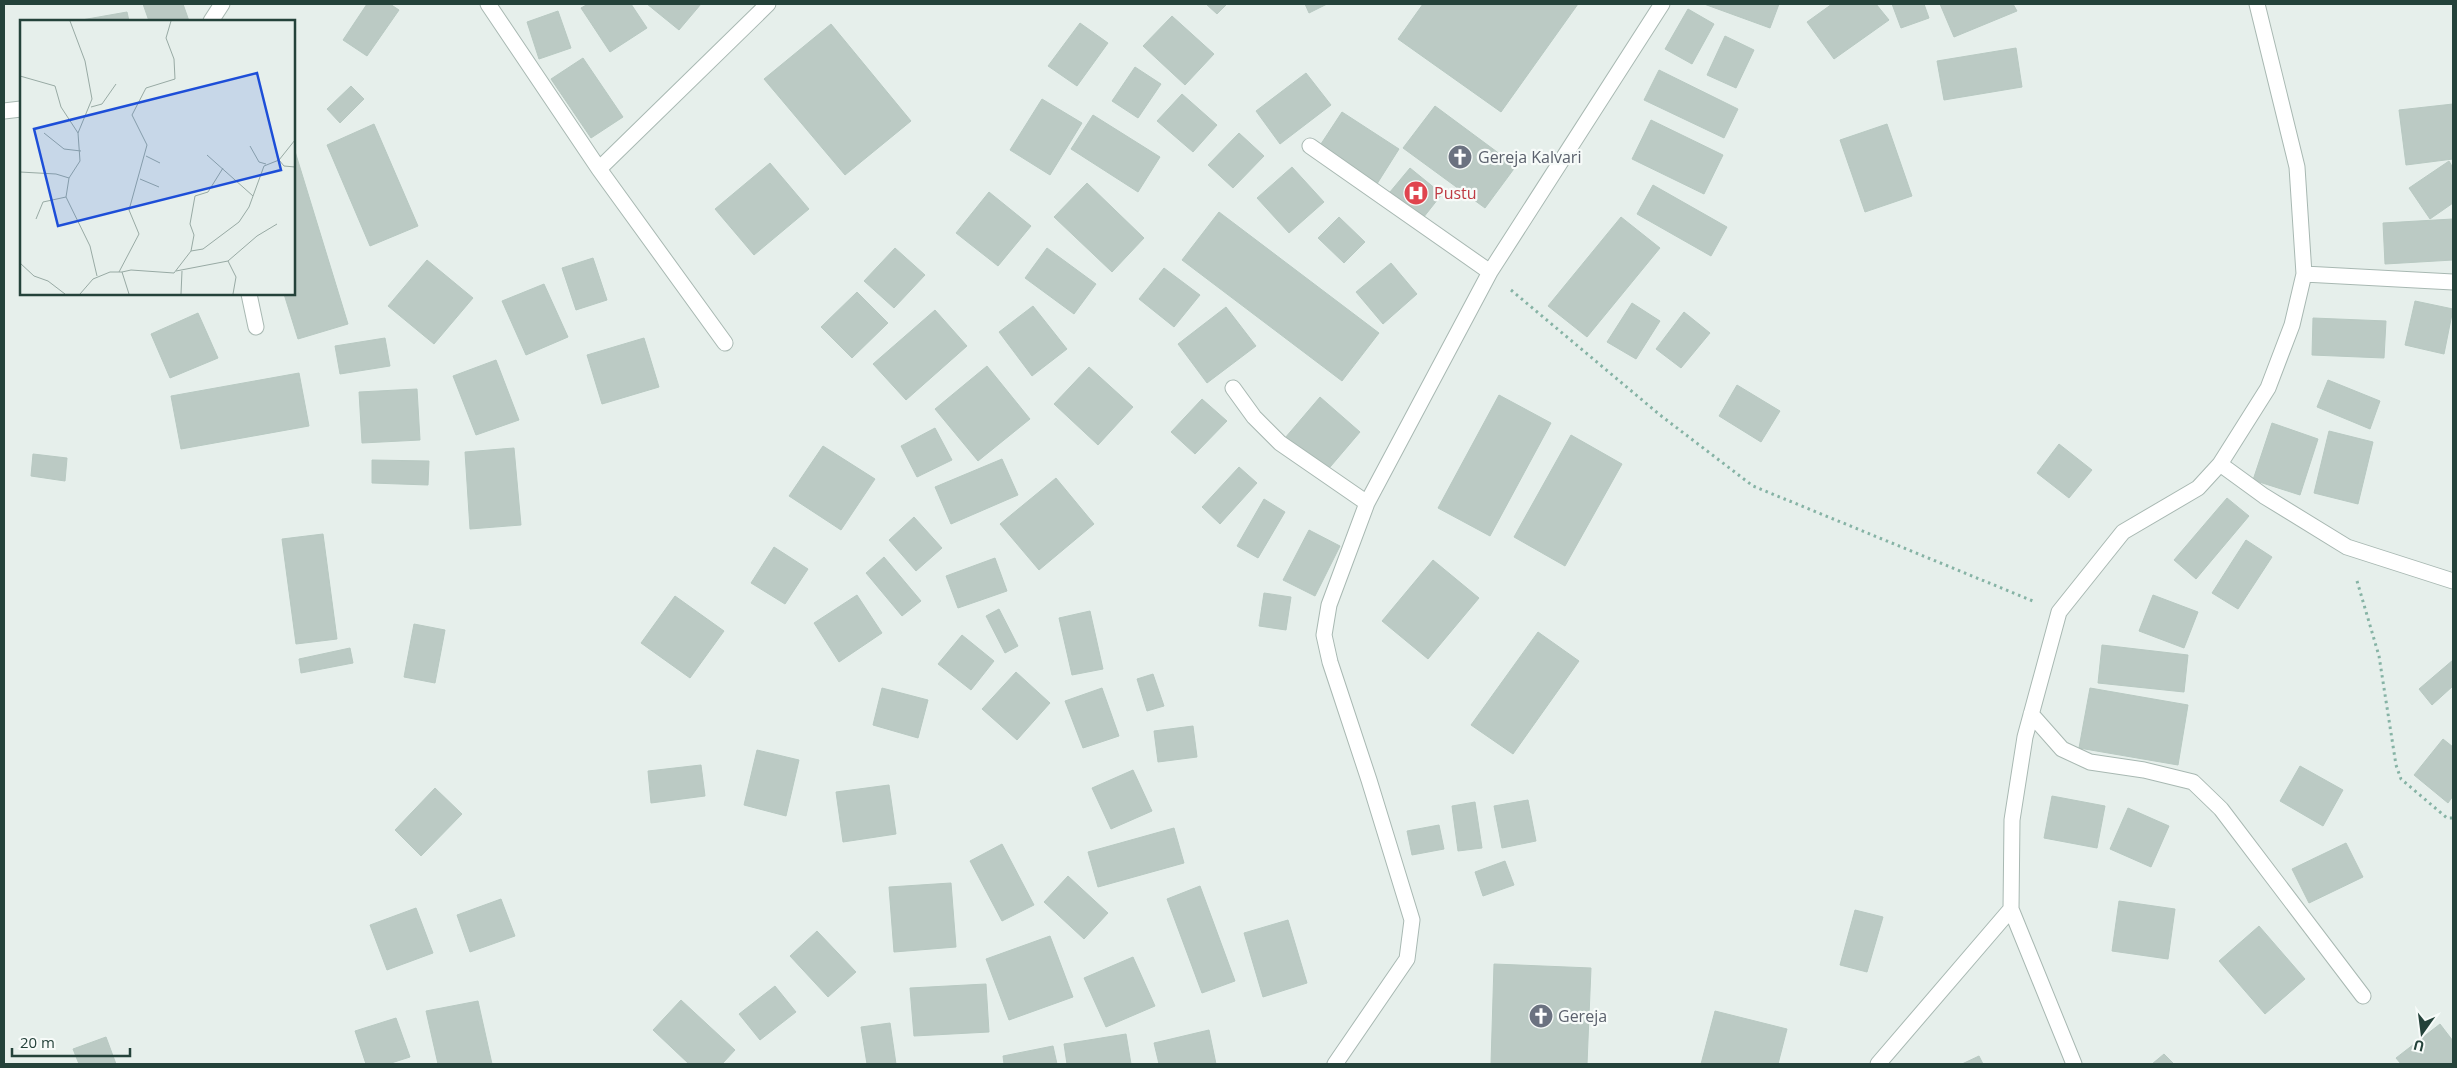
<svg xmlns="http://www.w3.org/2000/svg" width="2457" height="1068" font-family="'Open Sans',sans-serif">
	<rect width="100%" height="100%" fill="#e6efeb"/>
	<!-- building -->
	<path fill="#bbcac4" stroke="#b8c9c2" d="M143,4H183L189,21H149Z
		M367,4H390L399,10L367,56L343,40Z
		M588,4H631L647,28L610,52L581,8Z
		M647,4H701L679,30Z
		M1206,4H1227L1217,14Z
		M1305,4H1327L1309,13Z
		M1423,4H1578L1501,112L1398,39Z
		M1704,4H1779L1770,28Z
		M1832,4H1876L1889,20L1834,59L1807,22Z
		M1892,4H1924L1929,18L1901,28Z
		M1940,4H2013L2017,11L1954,37Z
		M1688,9L1714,24L1692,64L1665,49Z
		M558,11L571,48L539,59L527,22Z
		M127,12L129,21H76Z
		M1172,16L1214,54L1185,85L1143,46Z
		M1080,23L1108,43L1077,86L1048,66Z
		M831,24L911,121L845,175L764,79Z
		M1725,36L1754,50L1736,88L1707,75Z
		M2016,48L2022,87L1944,100L1937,61Z
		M583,58L623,117L591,138L551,79Z
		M1135,67L1161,84L1138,118L1112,101Z
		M1659,70L1738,109L1724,138L1644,100Z
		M1306,73L1331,105L1280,144L1256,111Z
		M351,86L364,99L340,123L327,109Z
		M1182,94L1217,125L1193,152L1157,121Z
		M1042,99L1082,123L1050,175L1010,150Z
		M2453,104V159L2406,165L2399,110Z
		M1435,106L1516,166L1485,208L1403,148Z
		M1342,112L1399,149L1375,187L1317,150Z
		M1093,115L1160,157L1138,192L1071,149Z
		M1651,120L1723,155L1704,194L1632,159Z
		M374,124L418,226L370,246L327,145Z
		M1887,124L1912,196L1865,212L1840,140Z
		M1239,133L1264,156L1233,188L1208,165Z
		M294,148L348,324L298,339L284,294H294Z
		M2449,161L2453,168V203L2430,219L2409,188Z
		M770,163L809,209L754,255L715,209Z
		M1292,167L1324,202L1289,233L1257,198Z
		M1410,168L1442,194L1423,218L1390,192Z
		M1087,183L1144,238L1112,272L1054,217Z
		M1653,185L1727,227L1711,256L1637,214Z
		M989,192L1031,226L998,266L956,233Z
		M1219,212L1379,333L1342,381L1182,260Z
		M1339,217L1365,242L1344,263L1318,238Z
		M1621,217L1660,248L1587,337L1548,306Z
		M2453,219V260L2385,264L2383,223Z
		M895,248L925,275L894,308L864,281Z
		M1047,248L1096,284L1074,314L1025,278Z
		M593,258L607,300L576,310L562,268Z
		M427,260L473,298L434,344L388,306Z
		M1391,263L1417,294L1383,324L1356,292Z
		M1164,268L1200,295L1174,327L1139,299Z
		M544,284L568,337L526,355L502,301Z
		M857,292L888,323L852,358L821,327Z
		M2415,301L2453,309L2444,354L2405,345Z
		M1632,303L1660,321L1636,359L1607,342Z
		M1033,306L1067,349L1032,376L999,332Z
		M1226,307L1256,346L1207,383L1178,344Z
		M935,310L967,346L906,400L873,364Z
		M1684,312L1710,333L1681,368L1656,349Z
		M198,313L218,358L170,378L151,334Z
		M2313,318L2386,321L2384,358L2312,355Z
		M385,338L390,366L340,374L335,346Z
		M644,338L659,387L602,404L587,355Z
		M496,360L519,420L476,435L453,376Z
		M987,366L1030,419L978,461L935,409Z
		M1089,367L1133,407L1098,445L1054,404Z
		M299,373L309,426L181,449L171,396Z
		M2328,380L2380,401L2370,429L2317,407Z
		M1737,385L1780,411L1761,442L1719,416Z
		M417,389L420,440L362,443L359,392Z
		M1499,395L1551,423L1490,536L1438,508Z
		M1320,397L1360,432L1325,473L1285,438Z
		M1202,399L1227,421L1195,454L1171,432Z
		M2272,423L2318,439L2300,495L2253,480Z
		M935,428L952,460L917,477L901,446Z
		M2329,431L2373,442L2358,504L2314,493Z
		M1571,435L1622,464L1565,566L1514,537Z
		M2059,444L2092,470L2069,498L2037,473Z
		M823,446L875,479L841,530L789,496Z
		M514,448L521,525L470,529L465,452Z
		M33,454L67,458L65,481L31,476Z
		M1002,459L1018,495L951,524L935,487Z
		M372,460L429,461L428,485L372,483Z
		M1239,467L1257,483L1220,524L1202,507Z
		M1056,478L1094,524L1039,570L1000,524Z
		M2227,498L2249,516L2196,579L2174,560Z
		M1264,499L1285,512L1258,558L1237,546Z
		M914,517L942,548L916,571L889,540Z
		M1309,530L1340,546L1315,596L1283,580Z
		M323,534L337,639L296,644L282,539Z
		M2246,540L2272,557L2238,609L2212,593Z
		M774,547L808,569L785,604L751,583Z
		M884,557L921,601L902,616L866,573Z
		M995,558L1007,591L958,608L946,576Z
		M1433,560L1479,598L1428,659L1382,621Z
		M1264,593L1291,597L1286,630L1259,626Z
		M857,595L882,633L839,662L814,623Z
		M2153,595L2198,612L2184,648L2139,631Z
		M675,596L724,631L690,678L641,643Z
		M999,609L1018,646L1005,653L986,616Z
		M1090,611L1103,669L1072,675L1059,618Z
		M414,624L445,630L435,683L404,677Z
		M1538,632L1579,661L1513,754L1471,725Z
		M962,635L994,661L971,690L938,664Z
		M2102,645L2188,655L2184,692L2098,683Z
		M350,648L353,663L301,673L299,659Z
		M2453,660V686L2432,705L2419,689Z
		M1016,672L1050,703L1017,740L982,709Z
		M1153,674L1164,706L1147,711L1137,679Z
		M882,688L928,700L918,738L873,725Z
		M1102,688L1119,736L1083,748L1065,701Z
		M2090,688L2188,705L2178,765L2079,748Z
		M1193,726L1197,757L1158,762L1154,731Z
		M2443,739L2453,747V796L2448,803L2414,775Z
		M757,750L799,760L786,816L744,805Z
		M701,765L705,796L651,803L648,771Z
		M2300,766L2343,790L2323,826L2280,801Z
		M1133,770L1152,811L1111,829L1092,788Z
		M889,785L896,834L843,842L836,792Z
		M435,788L462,814L421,856L395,830Z
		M2052,796L2105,806L2097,848L2044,838Z
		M1528,800L1536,841L1502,848L1494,806Z
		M1475,802L1482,848L1458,851L1452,806Z
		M2128,808L2169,826L2151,867L2110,849Z
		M1439,825L1444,849L1412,855L1407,831Z
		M1174,828L1184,863L1098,887L1088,852Z
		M2346,843L2363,877L2309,903L2292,869Z
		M1002,844L1034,905L1002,921L970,861Z
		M1505,861L1514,885L1483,896L1475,872Z
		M1068,876L1108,913L1084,939L1044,902Z
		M951,883L956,947L894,952L889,887Z
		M1200,886L1235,981L1202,993L1167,899Z
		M501,899L515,936L470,952L457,915Z
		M2119,901L2175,909L2168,959L2112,951Z
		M416,908L433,953L387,970L370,925Z
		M1855,910L1883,917L1867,972L1840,965Z
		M1288,920L1307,983L1263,997L1244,933Z
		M2259,926L2305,979L2265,1014L2219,961Z
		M817,931L856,972L828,997L790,956Z
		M1050,936L1073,997L1009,1020L986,959Z
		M1133,957L1155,1006L1106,1027L1084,978Z
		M1494,964L1591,968L1587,1064H1491Z
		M986,984L989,1032L914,1036L910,988Z
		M775,986L796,1012L760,1040L739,1014Z
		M681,1000L735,1050L722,1064H689L653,1030Z
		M478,1001L492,1064H438L426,1011Z
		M1715,1011L1787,1029L1778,1064H1701Z
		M396,1018L410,1057L388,1064H366L355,1031Z
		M890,1023L896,1064H867L861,1027Z
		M2440,1024L2453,1041V1064H2401L2396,1058Z
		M1209,1030L1216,1064H1159L1154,1043Z
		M1126,1034L1131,1064H1067L1064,1044Z
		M106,1037L116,1064H79L73,1049Z
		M1053,1046L1057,1064H1004L1003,1056Z
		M2164,1054L2174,1064H2152Z
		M1979,1056L1983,1064H1962Z"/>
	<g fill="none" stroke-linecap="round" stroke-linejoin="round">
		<defs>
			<path id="minor" d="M488,4L599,169L725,343
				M211,21L222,4
				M4,111L21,109
				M1310,146L1490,272
				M599,169L768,4
				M2304,274L2453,282
				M249,294L256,327
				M1233,388L1254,417L1280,443L1367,503
				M2220,464L2264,496L2347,547L2453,581
				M2031,714L2062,749L2090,762L2144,770L2193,782L2221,809L2363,996
				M1335,1064L1407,959L1412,920L1369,780L1330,662L1324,635L1329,605L1367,503L1490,272L1662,4
				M1878,1064L2011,909
				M2074,1064L2011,909L2012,820L2025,737L2059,612L2123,532L2198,488L2220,464L2268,388L2292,325L2304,274L2297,167L2257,4"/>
		</defs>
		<!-- minor casing -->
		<use href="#minor" stroke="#a8b8b2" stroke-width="17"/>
		<!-- path -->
		<path stroke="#86b3a5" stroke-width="3" stroke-dasharray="2.5 4" stroke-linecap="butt" d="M1511,290L1660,415L1753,486L2033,601
			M2357,581L2379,656L2396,765L2401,779L2447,818H2453"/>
		<!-- minor -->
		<use href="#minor" stroke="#fff" stroke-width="15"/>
	</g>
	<!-- icons -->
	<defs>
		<symbol id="church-disc" viewBox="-11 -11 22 22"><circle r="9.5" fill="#6b7280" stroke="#f7fbf9"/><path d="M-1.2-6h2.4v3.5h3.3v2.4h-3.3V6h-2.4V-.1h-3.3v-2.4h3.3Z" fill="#fff"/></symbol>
		<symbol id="hospital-disc" viewBox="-11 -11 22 22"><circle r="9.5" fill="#e0444e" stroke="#f7fbf9"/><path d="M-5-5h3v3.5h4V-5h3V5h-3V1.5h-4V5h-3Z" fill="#fff"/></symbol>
	</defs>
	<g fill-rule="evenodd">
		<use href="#church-disc" x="1446" y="143" width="28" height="28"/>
		<use href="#hospital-disc" x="1402" y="179" width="28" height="28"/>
		<use href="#church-disc" x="1527" y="1002" width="28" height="28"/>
	</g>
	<g text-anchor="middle" stroke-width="4.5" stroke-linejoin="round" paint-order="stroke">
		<!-- worship labels -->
		<g font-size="16" fill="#5b616d" stroke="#f7fbf9" text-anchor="start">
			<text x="1478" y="163">Gereja Kalvari</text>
			<text x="1558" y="1022">Gereja</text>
		</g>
		<!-- health labels -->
		<g font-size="16" fill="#be3a42" stroke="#f7fbf9" text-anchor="start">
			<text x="1434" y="199">Pustu</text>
		</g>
	</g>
	<!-- overview -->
	<g transform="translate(20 20)">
		<rect width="275" height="275" fill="#e6efeb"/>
		<path fill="none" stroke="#98aaa4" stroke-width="1" d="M50,1L65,41L72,79L58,113M0,56L35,66L41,87L58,113L60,141L49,158L46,177L70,226L77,256M71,87L82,84L96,64M24,113L44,129L61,131M230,126L239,142L246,144M187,135L233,176M126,136L140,143M259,140L264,146L275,147M0,152L36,154L49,158M120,159L139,167M16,199L23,182L46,177M171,231L174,215L170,204L175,176L188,172L203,148M208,241L216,257L213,274M0,243L14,256L28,261L45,274M156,251L208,241L237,216L257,204M99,252L119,214L109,190L127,125L112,95L126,68L155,59L154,39L146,18L151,1M102,252L111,250L154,253L171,231L183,229L219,202L229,187L244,146L259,140L275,120M60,274L73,259L90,252H102L109,274M161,274L162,251"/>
		<path fill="#1d4ed8" fill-opacity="0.15" stroke="#1d4ed8" stroke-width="2.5" d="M237,53L261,150L38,206L14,109Z"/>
		<rect width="275" height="275" fill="none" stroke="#24423a" stroke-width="2.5"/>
	</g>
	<!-- border -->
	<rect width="2457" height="1068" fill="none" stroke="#24423a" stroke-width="10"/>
	<!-- north arrow -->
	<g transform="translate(2422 1033) rotate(194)" stroke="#f7fbf9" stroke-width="4" paint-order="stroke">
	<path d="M0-4L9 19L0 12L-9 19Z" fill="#24423a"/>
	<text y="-8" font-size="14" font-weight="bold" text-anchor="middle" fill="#24423a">U</text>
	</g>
	<!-- scale -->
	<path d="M12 1048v8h118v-8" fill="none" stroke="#24423a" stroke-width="2.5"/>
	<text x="20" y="1048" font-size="15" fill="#24423a" stroke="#f7fbf9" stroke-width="4" paint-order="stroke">20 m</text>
</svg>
